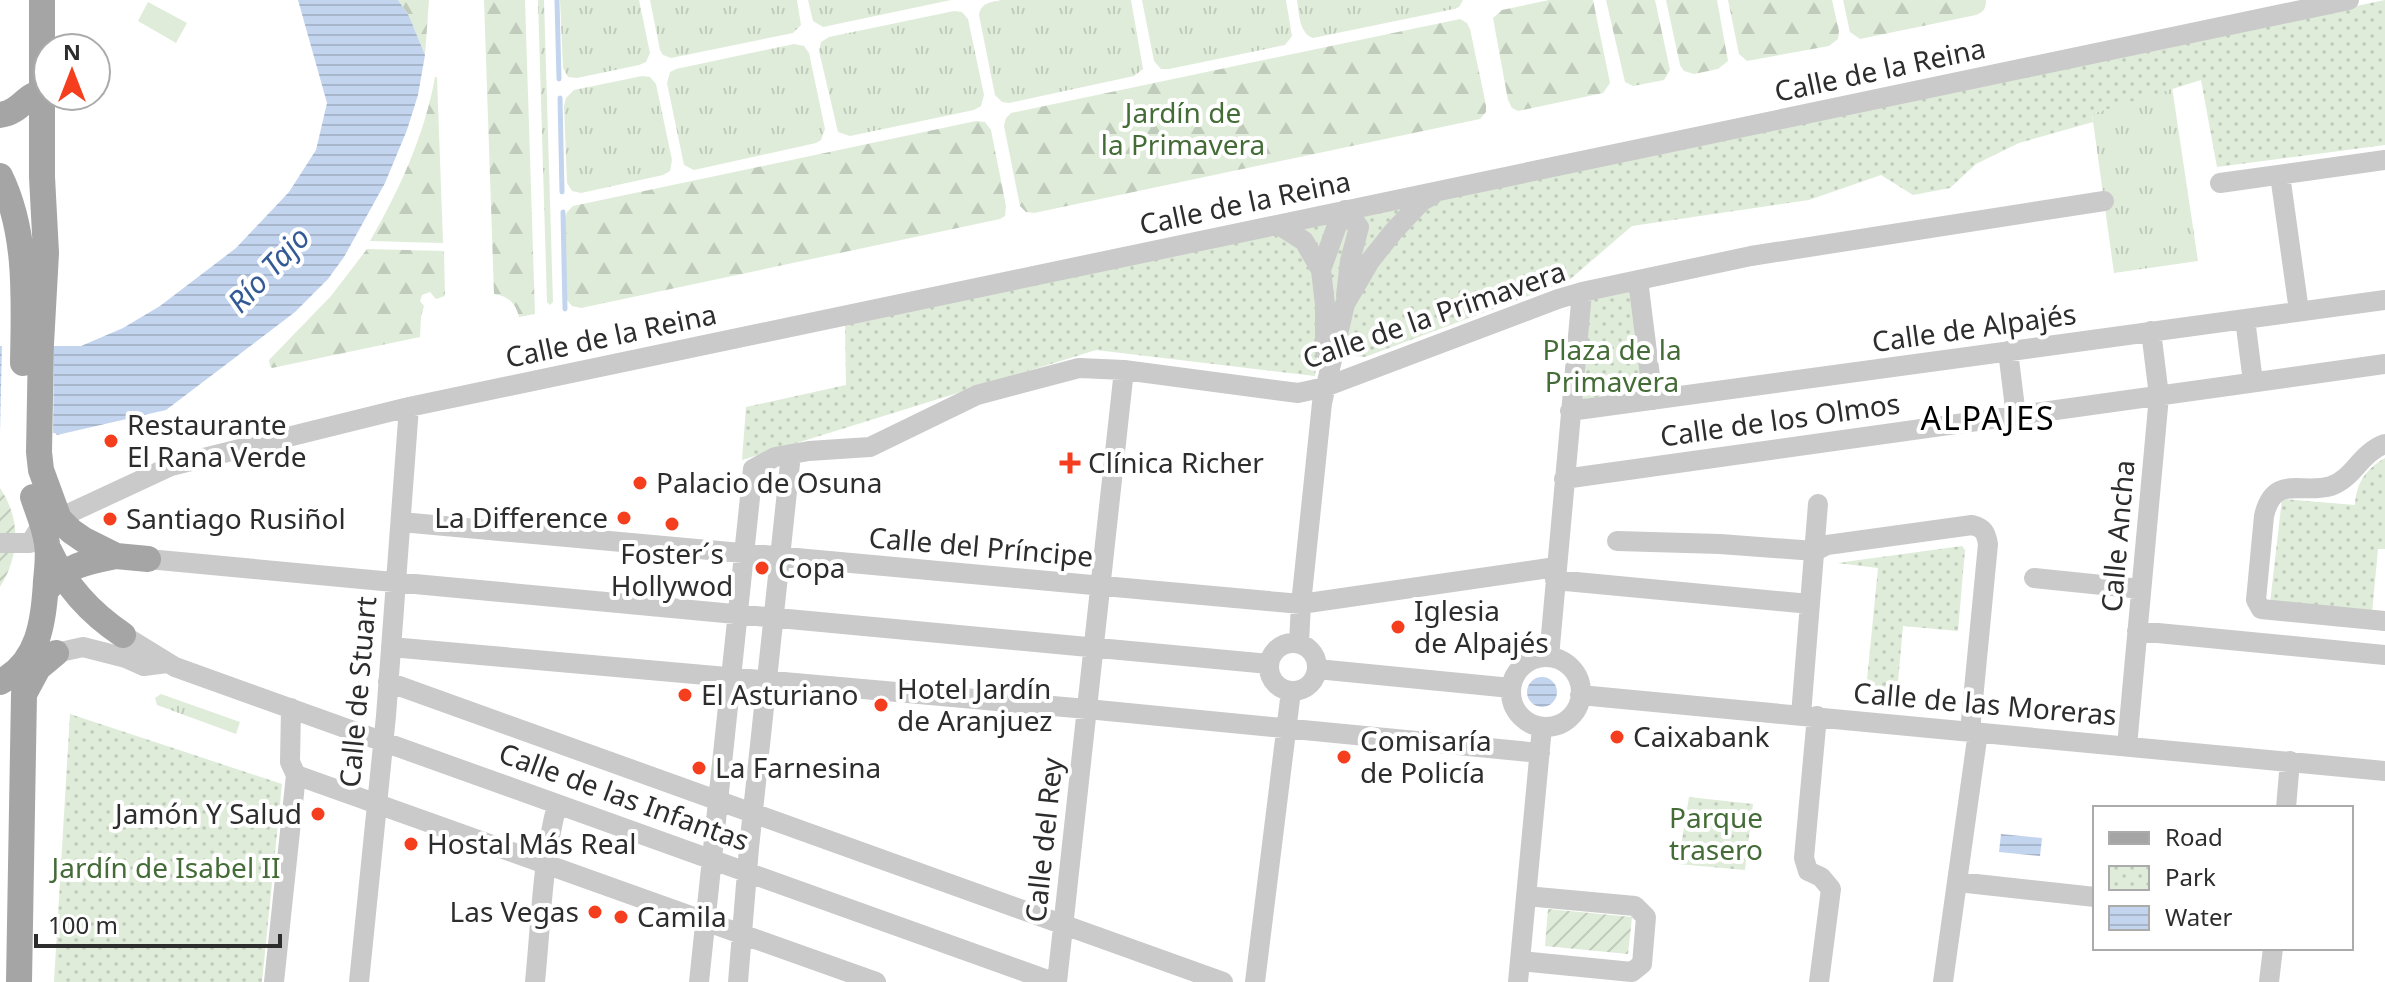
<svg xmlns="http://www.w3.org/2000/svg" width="2385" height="982" font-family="'Noto Sans',sans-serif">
	<defs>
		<pattern id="grass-tufts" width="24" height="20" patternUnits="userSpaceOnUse" patternTransform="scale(2)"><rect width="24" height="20" fill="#dfecd9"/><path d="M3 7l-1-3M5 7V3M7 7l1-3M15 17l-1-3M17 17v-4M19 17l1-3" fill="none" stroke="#c0cbbb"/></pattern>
		<pattern id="forest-firs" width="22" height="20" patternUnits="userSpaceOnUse" patternTransform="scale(2)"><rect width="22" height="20" fill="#dfecd9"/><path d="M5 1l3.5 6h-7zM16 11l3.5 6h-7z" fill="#c0cbbb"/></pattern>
		<pattern id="park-dots" width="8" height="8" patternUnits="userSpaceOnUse" patternTransform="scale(2)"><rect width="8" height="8" fill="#dfecd9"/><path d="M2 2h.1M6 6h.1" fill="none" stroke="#c0cbbb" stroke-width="1.8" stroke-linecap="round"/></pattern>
		<pattern id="garden-furrows" width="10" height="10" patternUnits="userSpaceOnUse" patternTransform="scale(2)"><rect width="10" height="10" fill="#dfecd9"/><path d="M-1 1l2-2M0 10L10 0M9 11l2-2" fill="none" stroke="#c0cbbb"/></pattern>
		<pattern id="water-rules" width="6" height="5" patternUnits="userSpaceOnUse" patternTransform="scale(2)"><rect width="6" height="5" fill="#c3d4ee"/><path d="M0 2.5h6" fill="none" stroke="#a8b6cc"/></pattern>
	</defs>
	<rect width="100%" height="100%" fill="#fff"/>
	<!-- grass -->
	<path fill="url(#grass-tufts)" d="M538,0H544L553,302L550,305L547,302Z
		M560,0H639L650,53L646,62L639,65L577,78L568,77L563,68Z
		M650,0H797L801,25L793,33L671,58L663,55L660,50Z
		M808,0H951L823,27L813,21Z
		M1002,0H1131L1143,69L1134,76L1009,103L1002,102L995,95L979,15C981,2 992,2 1002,0Z
		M1142,0H1286L1292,36L1285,45L1169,69H1161L1154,61Z
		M1297,0H1463L1459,7L1454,9L1313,38C1299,33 1299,13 1297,0Z
		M954,11L962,12L968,19L984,95L981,106L974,110L850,136L838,132L819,51L821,42L829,37Z
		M794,44L804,46L809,53L825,129L821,140L816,143L694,170L684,165L667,83L670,72L676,69Z
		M642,76L650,77L656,84L672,160L670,171L663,175L581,193L572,191L567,183L564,106L566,98L574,90Z
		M2172,87L2198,261L2114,273L2092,114Z
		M161,694L240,722L236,734L157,705L155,698Z"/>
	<!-- forest -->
	<path fill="url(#forest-firs)" d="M398,0H429L425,55L409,16Z
		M484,0H525L535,314L519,317C516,303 508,296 494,294Z
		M1549,0H1593L1610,83L1603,93L1518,111L1512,108L1508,100L1493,18L1502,10Z
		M1606,0H1655L1670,70L1664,80L1633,86L1625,82Z
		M1666,0H1717L1728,61L1718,69L1694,74L1684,71L1680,65Z
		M1728,0H1832L1839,31L1838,39L1829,46L1747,61L1739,54Z
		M1843,0H1986C1986,8 1984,12 1976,15L1860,39L1850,32Z
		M1460,19L1467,23L1470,29L1486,105V112L1480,119L1034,213L1026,212L1020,206L1004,126L1006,118L1011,113Z
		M435,77H437L443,243L370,241C399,191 425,134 435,77Z
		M976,121L985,122L991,130L1006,206L1005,216L1000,219L581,308L572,306L567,300L564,221L567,212L573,206Z
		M367,249L444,251L445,296L436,299L430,292L422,295L420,301L424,306L421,317L420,337L272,368L270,366L269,360L331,296Z"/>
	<!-- park -->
	<path fill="url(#park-dots)" d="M2385,0V145L2217,167L2201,80L2092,114L2093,122L2019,143L1976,164L1950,188L1913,195L1881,175L1809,200L1632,226L1568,281L1365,357L1355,356L1351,347L1318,349L1315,376L1096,350L742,460L746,407L846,385L845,322Z
		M1633,289L1646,391L1579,400L1589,299Z
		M2385,458V549H2378L2372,613L2270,603L2282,499L2355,505C2356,483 2366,469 2385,458Z
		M1962,546L1965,550L1958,631L1903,626L1897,693L1866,690L1878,568L1837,563Z
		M70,714L282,784L262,982H54Z
		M1689,797L1753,804L1745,870L1678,864Z"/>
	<!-- garden -->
	<path fill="url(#garden-furrows)" d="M0,488C21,519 20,555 0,587Z
		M1548,909L1632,917L1628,954L1545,946Z"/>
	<!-- pitch -->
	<path fill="#dfecd9" d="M148,2L187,23L176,43L138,21Z"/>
	<!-- water -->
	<path fill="url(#water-rules)" d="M298,0H398L409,16L425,55L418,95L407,130L385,183L344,257L328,279L295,312L166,410L57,435L55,433L0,432V346H81L123,328L160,306L236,248L289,192L316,150L327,103Z
		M1527 692a15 15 0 1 1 30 0a15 15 0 1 1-30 0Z
		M2001,834L2042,838L2040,856L1999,852Z"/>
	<!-- pier -->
	<path fill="#fff" d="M2,343L54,344L53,435L0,434Z"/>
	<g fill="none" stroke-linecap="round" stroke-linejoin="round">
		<!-- stream -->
		<path stroke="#c3d4ee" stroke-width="5" d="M557,0L559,79
			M560,98L562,192
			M563,212L565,309"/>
		<!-- minor -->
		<path stroke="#cacaca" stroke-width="20" d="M2280,175L2299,311
			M2220,183L2385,160
			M1345,210L1359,227L1350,261L1346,296
			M1279,225L1304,241L1321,270
			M1638,280L1653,400
			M2245,319L2253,382
			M1325,351V305L1321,270L1336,228L1345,210
			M2008,351L2016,416
			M1570,411L2385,300
			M2385,444C2360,453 2354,478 2331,486C2302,495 2274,473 2264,516L2256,600L2261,609L2385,621
			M1564,479L2385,364
			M72,512L171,466L409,407L2349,0
			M401,522L1301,604L1556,567
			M1617,541L1720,544L1815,551L1827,545L1972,525C1984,528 1986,533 1988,544L1970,731
			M0,543H30L37,532
			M148,559L1269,664
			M2034,578L2141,589
			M1555,580L1810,604
			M2137,631L2385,655
			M123,635L175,667L1053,982
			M1269 667a24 24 0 1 1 48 0a24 24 0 1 1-48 0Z
			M1299,643L1301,604L1322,403L1345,304L1370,261L1393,232L1422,201L1433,195
			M391,647L1087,709L1540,753
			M56,653L83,647L126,658L144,666L167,663
			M1549,657L1582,292
			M1511 692a35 35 0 1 1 70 0a35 35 0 1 1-70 0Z
			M1317,669L1511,688
			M388,682L1223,982
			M1580,695L2385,771
			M1801,715L1818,504
			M1817,716L1804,858L1808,871L1821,877L1831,889L1819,982
			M2127,746L2159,396L2151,331
			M296,775L876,982
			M2286,808L2290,761
			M1958,882L2095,897
			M1520,961L1632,972L1642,964L1646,917L1635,906L1526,896
			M274,982L296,775L290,762L291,708
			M359,982L386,716L409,407
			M535,982C541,923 542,862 557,805
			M699,982L753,469L775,457L809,451L870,447L977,395L1079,368L1124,370L1298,393L1325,387L1558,299L1582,292L1751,256L2104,201
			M738,982L749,848L791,454
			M1057,982L1124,370
			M1255,982L1291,691
			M1518,982L1542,727
			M1943,982L1978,732
			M2269,982L2273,948"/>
		<!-- major -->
		<path stroke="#a5a5a5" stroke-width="26" d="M42,0V177L46,253L41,344L39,452L41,470L59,519L71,531L84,540L116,556L148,559
			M0,115C21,112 25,95 41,93
			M0,176C28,233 24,301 23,363
			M49,550C66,586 89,612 123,635
			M49,587C66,565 91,561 116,556
			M0,682C39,663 44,620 46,581C47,569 49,556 47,544C45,527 38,512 33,497
			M19,982L24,694L38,668L56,653"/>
	</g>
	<!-- markers -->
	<g fill="#f43e1e" stroke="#fff" stroke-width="3">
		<circle cx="111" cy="441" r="8"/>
		<path d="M1066 451h8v8h8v8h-8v8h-8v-8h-8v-8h8z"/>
		<circle cx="640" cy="483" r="8"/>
		<circle cx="624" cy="518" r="8"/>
		<circle cx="110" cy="519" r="8"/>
		<circle cx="672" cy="524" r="8"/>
		<circle cx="762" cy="568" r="8"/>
		<circle cx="1398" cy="627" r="8"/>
		<circle cx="685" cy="695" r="8"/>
		<circle cx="881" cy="705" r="8"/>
		<circle cx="1617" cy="737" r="8"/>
		<circle cx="1344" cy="757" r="8"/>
		<circle cx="699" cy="768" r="8"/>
		<circle cx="318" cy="814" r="8"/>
		<circle cx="411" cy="844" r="8"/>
		<circle cx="595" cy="912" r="8"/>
		<circle cx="621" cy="917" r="8"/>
	</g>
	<g text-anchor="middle" stroke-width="8" stroke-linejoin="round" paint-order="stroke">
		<!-- street labels -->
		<g font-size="28" fill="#2d2d2d" stroke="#fff">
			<text transform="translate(1880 70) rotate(-12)" y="10">Calle de la Reina</text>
			<text transform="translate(1245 203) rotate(-12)" y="10">Calle de la Reina</text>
			<text transform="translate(1434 315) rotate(-19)" y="10">Calle de la Primavera</text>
			<text transform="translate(1974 328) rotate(-8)" y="10">Calle de Alpajés</text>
			<text transform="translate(611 336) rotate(-12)" y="10">Calle de la Reina</text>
			<text transform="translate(1780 420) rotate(-8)" y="10">Calle de los Olmos</text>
			<text transform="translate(2118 536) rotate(-85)" y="10">Calle Ancha</text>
			<text transform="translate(981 547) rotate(5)" y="10">Calle del Príncipe</text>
			<text transform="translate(358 692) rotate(-85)" y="10">Calle de Stuart</text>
			<text transform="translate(1985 704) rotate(5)" y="10">Calle de las Moreras</text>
			<text transform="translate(624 797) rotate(20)" y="10">Calle de las Infantas</text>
			<text transform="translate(1044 840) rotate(-84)" y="10">Calle del Rey</text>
		</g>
		<!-- park labels -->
		<g font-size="28" fill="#446c37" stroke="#fff">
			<text x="1183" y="123">Jardín de<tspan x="1183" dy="32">la Primavera</tspan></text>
			<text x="1612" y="360">Plaza de la<tspan x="1612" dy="32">Primavera</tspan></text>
			<text x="1716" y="828">Parque<tspan x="1716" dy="32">trasero</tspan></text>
			<text x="166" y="878">Jardín de Isabel II</text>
		</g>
		<!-- poi labels -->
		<g font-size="28" fill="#2d2d2d" stroke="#fff" text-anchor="start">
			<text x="127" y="435">Restaurante<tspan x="127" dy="32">El Rana Verde</tspan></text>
			<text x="1088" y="473">Clínica Richer</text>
			<text x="656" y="493">Palacio de Osuna</text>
			<text x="608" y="528" text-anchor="end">La Difference</text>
			<text x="126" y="529">Santiago Rusiñol</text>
			<text x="672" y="564" text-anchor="middle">Foster´s<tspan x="672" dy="32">Hollywod</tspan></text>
			<text x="778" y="578">Copa</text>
			<text x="1414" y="621">Iglesia<tspan x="1414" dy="32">de Alpajés</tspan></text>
			<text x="897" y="699">Hotel Jardín<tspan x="897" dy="32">de Aranjuez</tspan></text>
			<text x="701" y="705">El Asturiano</text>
			<text x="1633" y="747">Caixabank</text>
			<text x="1360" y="751">Comisaría<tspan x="1360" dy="32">de Policía</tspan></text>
			<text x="715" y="778">La Farnesina</text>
			<text x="302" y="824" text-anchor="end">Jamón Y Salud</text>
			<text x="427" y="854">Hostal Más Real</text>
			<text x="579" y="922" text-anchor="end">Las Vegas</text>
			<text x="637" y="927">Camila</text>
		</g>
		<!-- water labels -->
		<g font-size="30" font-style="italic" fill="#345a96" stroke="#fff">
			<text transform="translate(269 270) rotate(-47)" y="10">Río Tajo</text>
		</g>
		<!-- quarter labels -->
		<g font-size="32" letter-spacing="2" fill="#000" stroke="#fff">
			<text x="1988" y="430">ALPAJES</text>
		</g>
	</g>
	<!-- legend -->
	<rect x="2093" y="806" width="260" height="144" fill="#ffffff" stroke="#ababab" stroke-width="2"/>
	<rect x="2109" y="832" width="40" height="12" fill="#a5a5a5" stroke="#ababab" stroke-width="2"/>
	<text x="2165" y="846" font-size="24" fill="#2d2d2d">Road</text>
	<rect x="2109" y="866" width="40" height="24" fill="url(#park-dots)" stroke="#ababab" stroke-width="2"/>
	<text x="2165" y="886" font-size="24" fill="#2d2d2d">Park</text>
	<rect x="2109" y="906" width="40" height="24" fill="url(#water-rules)" stroke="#ababab" stroke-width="2"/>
	<text x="2165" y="926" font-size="24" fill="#2d2d2d">Water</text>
	<!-- north arrow -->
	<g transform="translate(72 72)"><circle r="38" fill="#ffffff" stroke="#ababab" stroke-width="2"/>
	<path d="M0-6L14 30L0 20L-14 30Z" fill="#f43e1e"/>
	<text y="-12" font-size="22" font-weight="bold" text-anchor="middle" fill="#2d2d2d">N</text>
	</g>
	<!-- scale -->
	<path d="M36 934v12h244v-12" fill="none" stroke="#2d2d2d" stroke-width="4"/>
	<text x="48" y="934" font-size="24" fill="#2d2d2d" stroke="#ffffff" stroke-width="6" paint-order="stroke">100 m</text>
</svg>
